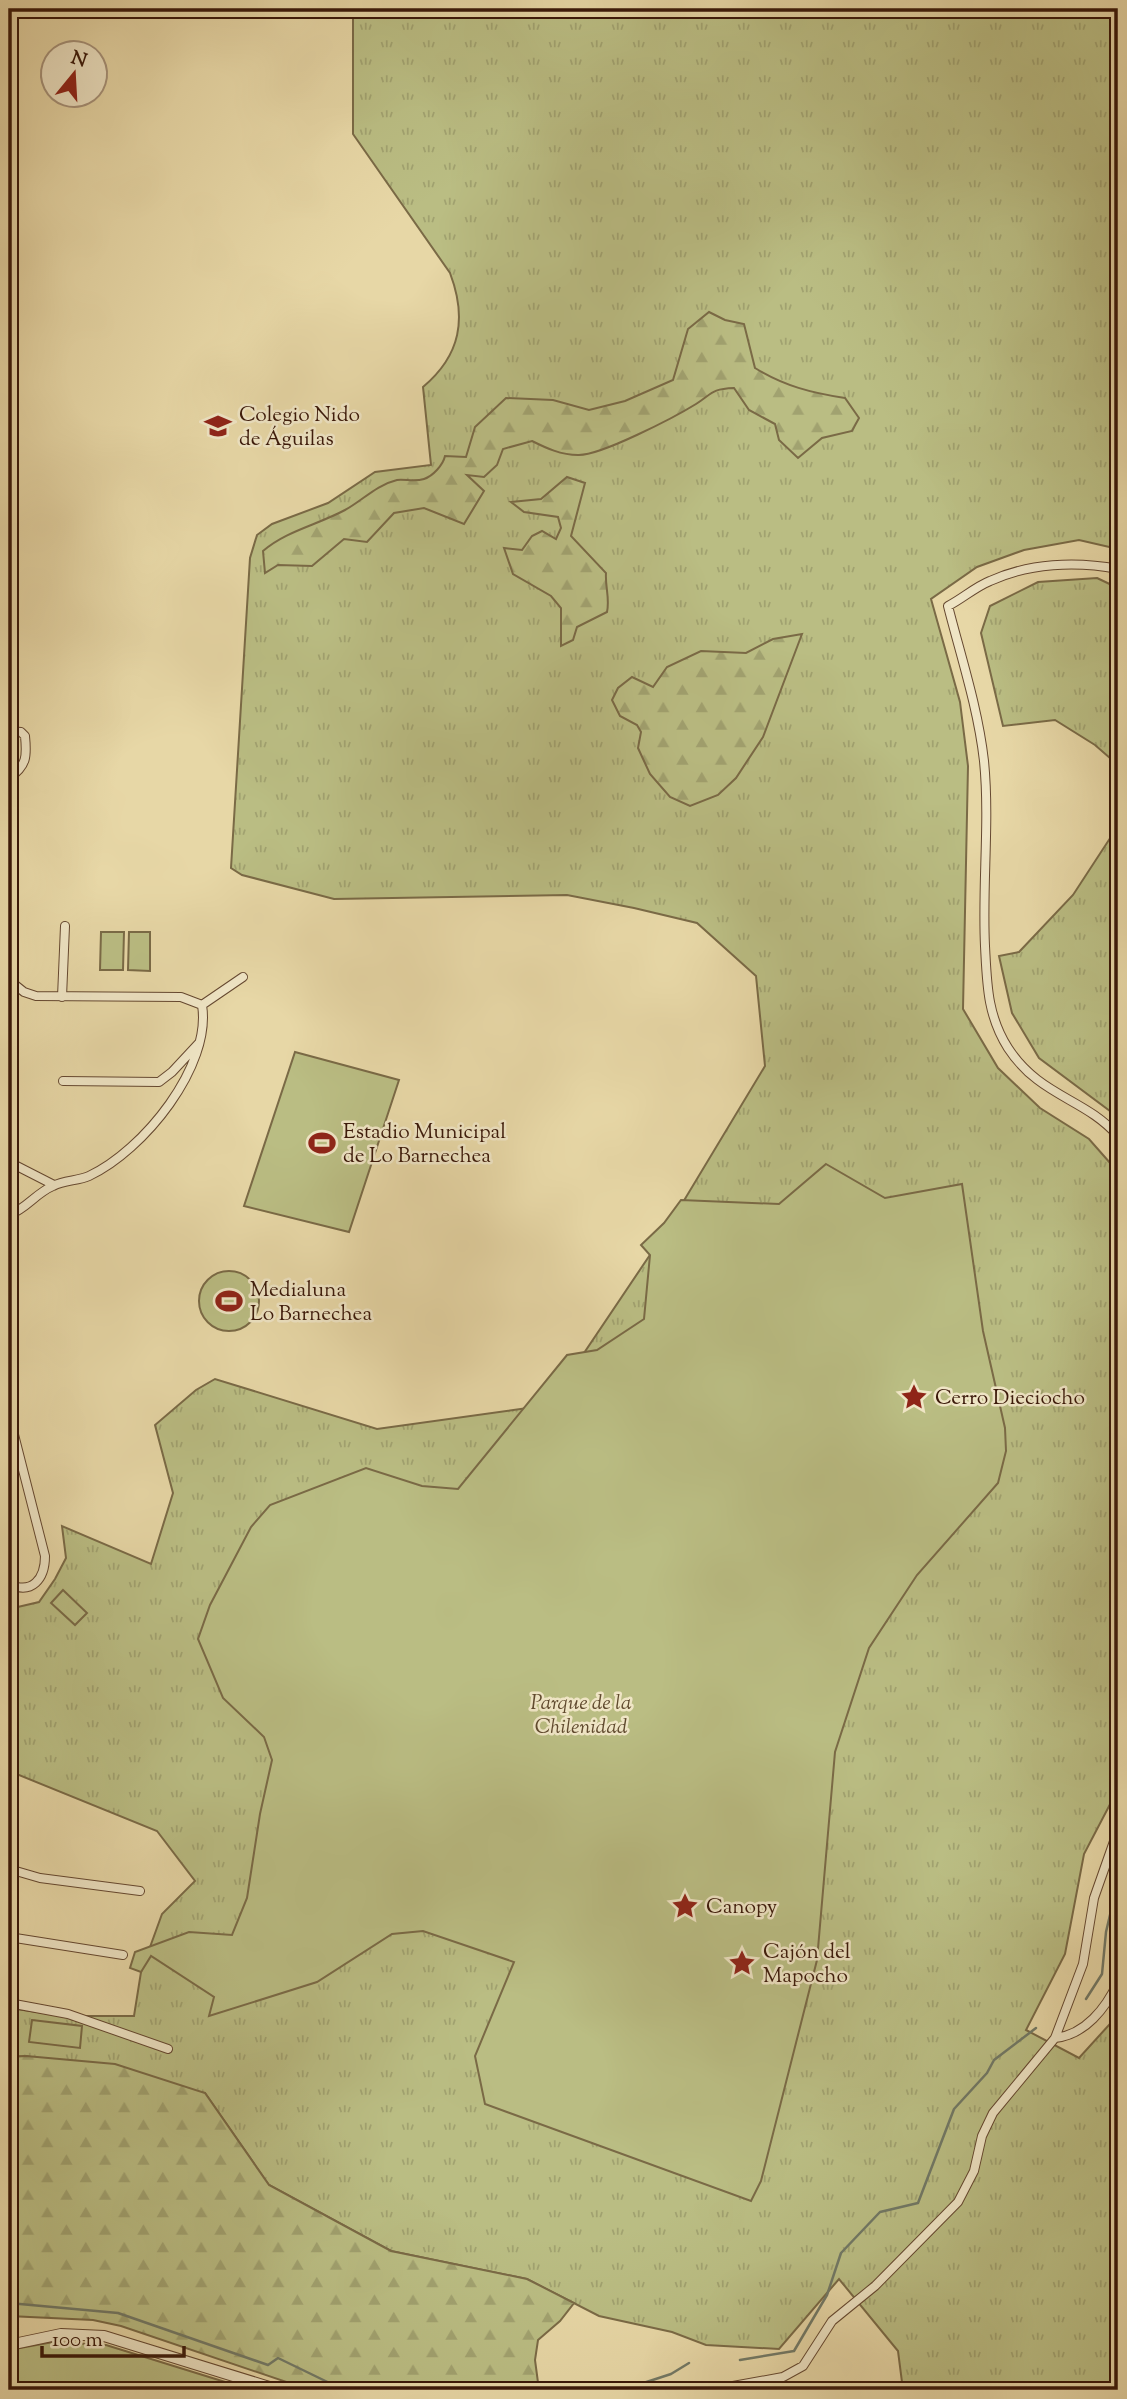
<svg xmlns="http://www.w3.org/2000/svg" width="1127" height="2399" font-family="'Sorts Mill Goudy',serif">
	<defs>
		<pattern id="grass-tufts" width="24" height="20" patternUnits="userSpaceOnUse" patternTransform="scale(1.75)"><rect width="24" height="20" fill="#babd83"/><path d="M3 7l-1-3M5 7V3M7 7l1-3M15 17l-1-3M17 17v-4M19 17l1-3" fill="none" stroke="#a1a270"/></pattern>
		<pattern id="forest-firs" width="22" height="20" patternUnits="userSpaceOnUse" patternTransform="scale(1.75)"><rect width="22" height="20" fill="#babd83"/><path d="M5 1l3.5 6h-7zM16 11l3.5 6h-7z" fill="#a1a270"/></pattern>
	</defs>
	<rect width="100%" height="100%" fill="#e7d7a6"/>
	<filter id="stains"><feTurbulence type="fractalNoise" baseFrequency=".00286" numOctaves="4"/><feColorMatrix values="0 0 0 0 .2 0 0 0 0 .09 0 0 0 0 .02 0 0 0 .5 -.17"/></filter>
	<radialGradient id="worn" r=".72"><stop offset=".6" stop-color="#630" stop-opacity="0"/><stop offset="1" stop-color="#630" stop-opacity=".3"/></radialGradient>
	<!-- grass -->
	<path fill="url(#grass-tufts)" stroke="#7a6a46" stroke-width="2" d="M353,9H1118V549L1079,540L1024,550L977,567L931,599L960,702L968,766L963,1009L998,1068L1040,1108L1089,1139L1118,1172V1789L1084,1854L1065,1954L1026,2030L1079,2058L1118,2015V2390H903L898,2351L839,2279L779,2349L706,2345L672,2332L599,2316L527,2279L391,2251L269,2185L205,2093L26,2056L9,2057V2008L66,2016H134L141,1972L162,1914L195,1881L157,1831L14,1773L9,1762V1609L39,1602L55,1579L66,1558L62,1526L151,1564L173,1493L155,1425L196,1390L215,1379L377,1429L549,1405L662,1237L765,1066L756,976L697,923L634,908L567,895L334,899L242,875L231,868L250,558L257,535L272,524L328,503L375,472L431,465L423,387C461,355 467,318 450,273L353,134Z
		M1097,578L1118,588V765L1095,745L1055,720L1003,726L981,633L990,606L1038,582Z
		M1118,826V1117L1039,1058L1012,1013L999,956L1019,952L1073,895Z"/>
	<!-- forest -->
	<path fill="url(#forest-firs)" stroke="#7a6a46" stroke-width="2" d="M709,312L725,320L744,324L755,368C784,386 812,393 845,398L859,418L852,431L822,438L798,458L779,440L775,424L749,410L734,388C711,389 713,393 696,404C675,417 600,456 578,455C561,455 546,448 532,441L503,449L497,465L484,477L467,475L484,491L464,524L424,508L394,513L367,542L344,539L312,566L278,565L265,573L263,551C286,531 317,525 345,510C362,501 376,485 397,480C405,479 415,482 424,479C433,476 443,465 445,456L466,457L475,427L506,398L553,400L589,410L625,401L673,380L688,329Z
		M567,477L585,483L571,536L606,573C605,587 610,598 607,612L577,627L573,640L561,646V608L551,596L513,574L504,548L522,550L532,536L542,531L556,539L561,528L558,517L524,512L511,502L541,499Z
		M802,634L763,737L736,778L718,795L690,806L670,797L650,774L638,748L641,732L637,725L620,716L612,700L618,688L632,677L653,687L667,667L701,651L746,653L773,639Z
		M26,2056L115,2064L205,2093L269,2185L391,2251L527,2279L574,2303L560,2321L538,2340L535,2360L539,2390H310L121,2326L93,2320L9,2316V2057Z"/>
	<!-- park -->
	<path fill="#babd83" stroke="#7a6a46" stroke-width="2" d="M101,932H124L123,970H100Z
		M129,932H150V971L128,970Z
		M295,1052L399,1080L349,1232L244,1206Z
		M826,1164L885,1198L962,1184L983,1331L1005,1428L1006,1451L998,1483L917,1575L869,1648L835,1752L817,1960L761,2181L751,2201L485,2104L475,2056L514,1962L423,1931L392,1934L317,1982L209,2016L214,1997L151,1956L141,1972L130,1968L135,1952L189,1932L232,1935L247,1898L260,1814L272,1760L264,1737L223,1698L198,1639L210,1605L251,1527L270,1505L366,1468L422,1486L458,1489L567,1355L597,1350L644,1319L650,1255L641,1245L664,1223L681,1200L779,1204Z
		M199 1301a30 30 0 1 1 60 0a30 30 0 1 1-60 0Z
		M63,1590L87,1613L75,1625L51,1603Z
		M32,2020L82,2026L80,2048L29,2042Z
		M53,2342L106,2345L251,2390H9V2350Z"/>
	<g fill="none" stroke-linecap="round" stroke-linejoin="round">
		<!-- stream -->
		<path stroke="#727966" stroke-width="2.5" d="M1086,1999L1102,1974L1106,1932L1118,1881
			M9,2303L118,2313L268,2365L278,2358L344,2390
			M740,2360L794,2351L827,2295L841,2253L880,2212L918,2203L954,2109L987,2073L994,2060L1036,2028
			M622,2390L671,2374L689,2363"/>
		<defs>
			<path id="minor" d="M1118,569C1076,561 1029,563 990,581C975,587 962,599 948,606C961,657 978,708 984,761C990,821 982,885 985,946C987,983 987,1015 1008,1048C1040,1097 1085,1098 1118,1136
				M9,731L21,732L25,736C27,756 27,766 9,778
				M9,741V750
				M9,980L24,992L36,996L181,997L202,1005
				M62,997L65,926
				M202,1005L243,977
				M63,1081L159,1082L172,1072L199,1043
				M9,1162L54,1185
				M9,1215C26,1209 36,1193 53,1186C64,1180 78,1181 89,1176C143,1151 212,1066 202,1005
				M9,1415L45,1556C45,1579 32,1595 9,1584
				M9,1869L40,1878L140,1891
				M9,1937L123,1955
				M9,2003L68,2014L168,2049
				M1055,2038C1085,2035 1106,2008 1118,1982
				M711,2390L783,2377L803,2366L832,2321L875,2286L958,2202L974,2171L982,2136L993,2113L1055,2038L1083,1964L1094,1898L1118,1830"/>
			<path id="tertiary" d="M9,2345L61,2334L104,2336L279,2390"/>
		</defs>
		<!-- minor casing -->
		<use href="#minor" stroke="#654830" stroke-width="10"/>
		<!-- tertiary casing -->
		<use href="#tertiary" stroke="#654830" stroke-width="12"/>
		<!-- minor -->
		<use href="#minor" stroke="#efe5c5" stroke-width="8"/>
		<!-- tertiary -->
		<use href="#tertiary" stroke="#efe5c5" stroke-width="10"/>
	</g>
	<!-- icons -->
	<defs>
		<symbol id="school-bare" viewBox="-9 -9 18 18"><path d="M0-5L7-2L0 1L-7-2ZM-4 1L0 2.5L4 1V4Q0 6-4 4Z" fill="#8f2418" stroke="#efe5c5" stroke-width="2.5" paint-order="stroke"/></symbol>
		<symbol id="stadium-bare" viewBox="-9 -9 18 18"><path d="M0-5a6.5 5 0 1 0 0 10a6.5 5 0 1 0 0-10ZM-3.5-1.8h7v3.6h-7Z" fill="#8f2418" stroke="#efe5c5" stroke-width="2.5" paint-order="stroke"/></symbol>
		<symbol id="sight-bare" viewBox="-9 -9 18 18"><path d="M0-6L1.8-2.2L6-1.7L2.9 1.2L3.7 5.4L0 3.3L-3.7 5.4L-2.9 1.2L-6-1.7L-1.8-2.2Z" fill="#8f2418" stroke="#efe5c5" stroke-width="2.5" paint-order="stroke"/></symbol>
	</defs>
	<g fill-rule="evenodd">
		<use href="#school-bare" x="199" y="407" width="38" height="38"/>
		<use href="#stadium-bare" x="303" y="1124" width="38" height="38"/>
		<use href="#stadium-bare" x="210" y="1282" width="38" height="38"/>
		<use href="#sight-bare" x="895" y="1378" width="38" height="38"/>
		<use href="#sight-bare" x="666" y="1887" width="38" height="38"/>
		<use href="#sight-bare" x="723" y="1944" width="38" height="38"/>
	</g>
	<g text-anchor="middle" stroke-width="5" stroke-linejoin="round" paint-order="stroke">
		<!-- poi labels -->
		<g font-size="21" fill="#3a1809" stroke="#efe5c5" text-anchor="start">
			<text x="239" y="421">Colegio Nido<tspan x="239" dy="24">de Águilas</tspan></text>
			<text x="343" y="1138">Estadio Municipal<tspan x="343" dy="24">de Lo Barnechea</tspan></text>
			<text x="250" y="1296">Medialuna<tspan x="250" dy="24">Lo Barnechea</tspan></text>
			<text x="935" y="1404">Cerro Dieciocho</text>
			<text x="706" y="1913">Canopy</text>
			<text x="763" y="1958">Cajón del<tspan x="763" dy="24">Mapocho</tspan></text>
		</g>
		<!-- park labels -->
		<g font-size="21" font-style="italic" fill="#604a2e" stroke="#efe5c5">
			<text x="581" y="1709">Parque de la<tspan x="581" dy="24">Chilenidad</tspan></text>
		</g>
	</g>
	<!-- margin -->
	<rect width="1127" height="2399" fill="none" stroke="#e7d7a6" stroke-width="35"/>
	<rect x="10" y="10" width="1106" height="2378" fill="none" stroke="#3a1809" stroke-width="3.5"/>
	<rect x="18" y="18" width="1092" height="2364" fill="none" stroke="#3a1809" stroke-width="2"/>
	<!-- north arrow -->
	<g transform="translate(74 74) rotate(18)"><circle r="33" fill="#efe5c5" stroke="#a7937a" stroke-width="2"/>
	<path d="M0-5L12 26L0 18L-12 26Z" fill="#8f2418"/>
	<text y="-10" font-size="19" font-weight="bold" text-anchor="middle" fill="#3a1809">N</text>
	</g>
	<!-- scale -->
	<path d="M42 2346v10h142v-10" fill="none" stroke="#3a1809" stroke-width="3.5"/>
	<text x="52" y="2346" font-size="21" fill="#3a1809" stroke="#efe5c5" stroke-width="5" paint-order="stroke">100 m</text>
	<rect width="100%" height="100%" filter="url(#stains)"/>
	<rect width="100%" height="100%" fill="url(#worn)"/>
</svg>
